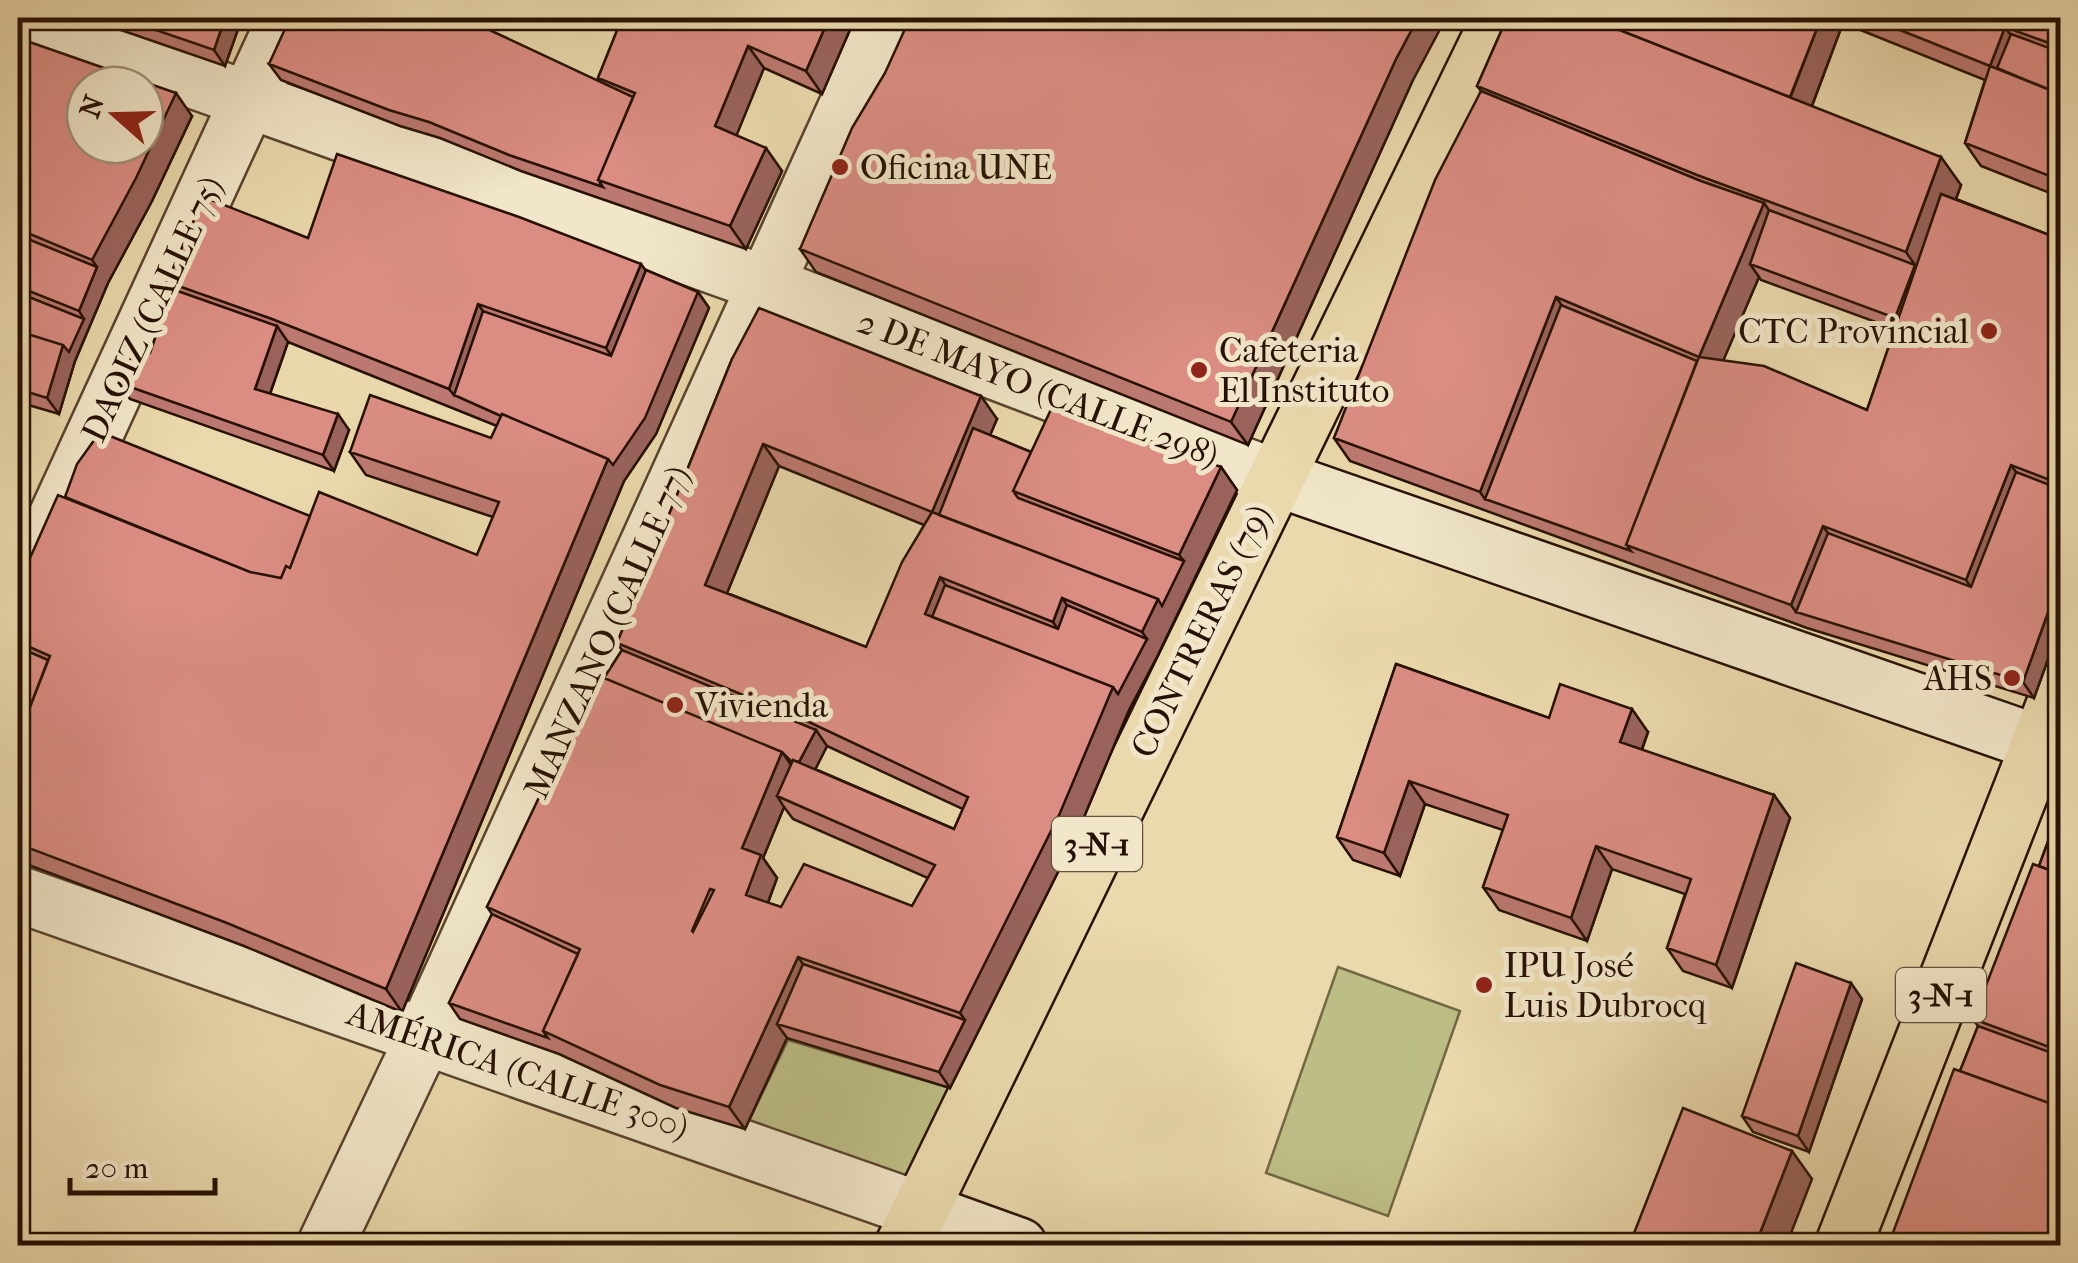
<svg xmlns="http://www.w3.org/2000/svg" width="2078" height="1263" font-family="'IM FELL French Canon',serif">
	<rect width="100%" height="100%" fill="#ead9ac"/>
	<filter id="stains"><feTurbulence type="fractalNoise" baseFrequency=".002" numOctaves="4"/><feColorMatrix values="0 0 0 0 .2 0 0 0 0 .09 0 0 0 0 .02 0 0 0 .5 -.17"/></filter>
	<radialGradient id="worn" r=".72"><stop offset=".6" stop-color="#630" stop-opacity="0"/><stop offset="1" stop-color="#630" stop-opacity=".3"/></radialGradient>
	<!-- green -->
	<path fill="#bdbe85" stroke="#726844" stroke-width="2.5" d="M1338,967L1460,1011L1388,1216L1266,1173Z
		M788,1040L950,1088L906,1179L745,1129Z"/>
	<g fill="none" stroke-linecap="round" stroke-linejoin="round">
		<defs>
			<path id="minor" d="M19,18L765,284L1276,478
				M18,601L286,18
				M18,894L919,1210
				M325,1246L424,1037L887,18"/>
			<path id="secondary" d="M1276,478L2060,751
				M919,1210L1019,1246"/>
			<path id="primary" d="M903,1246L1500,18
				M1843,1246L2060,691"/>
		</defs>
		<!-- minor casing -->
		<use href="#minor" stroke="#58432e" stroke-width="60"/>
		<!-- secondary casing -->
		<use href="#secondary" stroke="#271104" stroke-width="60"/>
		<!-- primary casing -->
		<use href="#primary" stroke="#271104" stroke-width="60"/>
		<!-- minor -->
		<use href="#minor" stroke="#f1e6c9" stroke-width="55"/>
		<!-- secondary -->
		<use href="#secondary" stroke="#f1e6c9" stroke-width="55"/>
		<!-- primary -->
		<use href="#primary" stroke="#ead9ac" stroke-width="55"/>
	</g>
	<!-- wall -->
	<path fill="#bc7971" stroke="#271104" stroke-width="2.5" fill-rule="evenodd" d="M86,18H242L225,66Z
		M622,18H855L822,94L764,68L736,135L782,171L746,249L521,171L440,138L400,126L281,80L269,64L600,82L598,78Z
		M1507,18H2060V197L1981,166L1965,143L1985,80L1843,23L1812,106L1961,185L1956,199L2060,239V626L2034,698L1807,628L1350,461L1334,438L1481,91L1477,86ZM1759,277L1761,280L1895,329L1867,410L1723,360Z
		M18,38L192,116L152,201L108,283L75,361L59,414L18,402Z
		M1412,82L1248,445L816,272L800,249Z
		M308,238L646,270L698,292L709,308L656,434L624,481L402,1012L244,946L18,861V585L65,497L310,516L477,555L493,517L366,475L350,452L491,438L497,426L288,342L270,394L349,430L334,471L130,399L119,383L150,353L172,289L167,282Z
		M732,359L997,419L990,435L1031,452L1221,467L1237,490L1158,655L1129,710L1076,836L950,1088L787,1038L745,1129L676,1108L559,1054L460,1019L449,1003L492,914L487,907L604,678L622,650L617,643ZM779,466L924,525L866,647L727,593ZM827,746L963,809L954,829L815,769ZM784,807L793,819L928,878L912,906L781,907L768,903L777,878L763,858Z
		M1396,664L1549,718L1648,732L1642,750L1774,795L1790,818L1732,988L1683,971L1667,948L1685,894L1612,869L1587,941L1499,910L1483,887L1503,830L1425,804L1400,876L1353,860L1337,837Z
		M2060,809V1246L1960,1071L1978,1026L1973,1019L2039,866Z
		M1862,999L1809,1152L1753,1132L1742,1116Z"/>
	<!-- shaded-wall -->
	<path fill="#99635c" stroke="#271104" stroke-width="2.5" d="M225,18H242L225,66L214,50Z
		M829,18H855L822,94L806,71Z
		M1418,18H1446L1412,82L1248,445L1231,422L1396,59Z
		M1821,18H1839L1843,23L1805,124L1789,101Z
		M2005,27L2021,50L2010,79L1990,66Z
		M748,46L764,68L731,149L715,126Z
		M176,93L192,116L152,201L108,283L75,361L59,414L47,398L63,345L84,319L79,311L97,267L92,260Z
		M766,148L782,171L746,249L730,226Z
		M1941,157L1961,185L1907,334L1895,318L1915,265L1906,252Z
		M1764,203L1780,226L1750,264L1759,277L1715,380L1699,357Z
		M641,264L657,286L622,371L606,348Z
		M24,289L35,305L18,337V307Z
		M698,292L709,308L656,434L624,481L402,1012L386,989L608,459Z
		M1556,297L1572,320L1485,499L1480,492Z
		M478,304L494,327L454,395L449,389Z
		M277,326L288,342L266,405L255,389Z
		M981,396L997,419L952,525L932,512Z
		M338,414L349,430L334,471L323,455Z
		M763,444L779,466L721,608L705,585Z
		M2011,465L2027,488L1982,603L1966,580Z
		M1221,467L1237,490L1158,655L1129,710L1076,836L950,1088L939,1072L965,1020L960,1013L1113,687L1147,639L1142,632L1158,599L1184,561L1179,555Z
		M1823,526L1839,549L1796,612L1791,605Z
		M940,577L956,600L945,627L925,614Z
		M2060,579V626L2034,698L2023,682Z
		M1062,598L1078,621L1069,645L1053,622Z
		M1632,709L1648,732L1636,765L1620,742Z
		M816,730L827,746L809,782L797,766Z
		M782,752L798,775L777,796L784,807L763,858L777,878L762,918L746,895L742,848Z
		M1409,781L1425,804L1400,876L1384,853Z
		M1774,795L1790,818L1732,988L1716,965Z
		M1596,846L1612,869L1587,941L1571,918Z
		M798,957L814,980L777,1024L787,1038L745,1129L729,1107Z
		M1851,983L1862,999L1809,1152L1798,1136Z
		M1792,1151L1812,1179L1786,1246H1755Z"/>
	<!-- building -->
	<path fill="#db8d83" stroke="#271104" stroke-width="2.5" fill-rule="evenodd" d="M121,18H225L214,50Z
		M290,18H464L633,97L598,180L603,187L509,155L429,122L389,110L269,64Z
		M622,18H829L806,71L748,46L715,126L766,148L730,226L598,180L635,93L598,78Z
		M910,18H1418L1396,59L1231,422L800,249L852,128L885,73Z
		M1507,18H1589L1941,157L1906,252L1697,175L1477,86Z
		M1589,18H1821L1790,97Z
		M1870,18H2060V47L2005,27L1990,66Z
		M2011,34L2060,52V94L1997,68Z
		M18,38L176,93L136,178L92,260L18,229ZM85,85H145V145H85Z
		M1990,66L2060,94V180L1965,143Z
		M1481,91L1701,181L1764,203L1699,357L1764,366L1867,410L1941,194L2060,239V484L2011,465L1966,580L1823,526L1791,605L1626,545L1699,357L1556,297L1480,492L1334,438L1435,180Z
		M337,154L519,217L641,264L606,348L478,304L449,389L272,319L167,282L204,197L308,238Z
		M1769,210L1915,265L1895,318L1750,264Z
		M18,235L97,267L79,311L24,289L18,307Z
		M646,270L698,292L645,418L613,465L608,459L502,414L501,416L454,395L483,311L611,356Z
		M172,289L277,326L255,389L338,414L323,455L119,383L134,352L150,353Z
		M29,297L84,319L69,352L63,345L18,331Z
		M1561,305L1697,361L1626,545L1631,551L1485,499Z
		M759,308L981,396L932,512L1158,599L1142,632L1062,598L1053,622L940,577L925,614L1113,687L1060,813L960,1013L798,957L729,1107L660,1085L543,1031L580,949L487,907L597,675L782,752L742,848L761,855L746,895L781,907L804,864L912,906L935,865L777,796L793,760L954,829L968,797L811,723L617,643L732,359ZM763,444L932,512L902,562L866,647L705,585ZM710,889L714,890L693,932L692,931Z
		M18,331L63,345L47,398L18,389Z
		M370,395L491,438L502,414L608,459L386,989L227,923L18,844V738L50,656L18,642V585L58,495L250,572L281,578L286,566L290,568L319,492L477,555L499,502L350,452Z
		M1053,405L1221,467L1179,555L1013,491Z
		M973,428L1031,452L1013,491L1018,498L1184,561L1162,606L1158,599L939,515Z
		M100,432L310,516L290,568L286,566L281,578L250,572L65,497L77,464Z
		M2016,472L2060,489V579L2023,682L1796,612L1828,533L1971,587Z
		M945,585L1058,629L1067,605L1147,639L1118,694L1113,687L932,617Z
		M18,647L48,660L18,738Z
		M622,650L816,730L799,762L793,760L792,762L782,752L604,678Z
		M1396,664L1549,718L1560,684L1632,709L1620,742L1774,795L1716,965L1667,948L1691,879L1596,846L1571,918L1483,887L1508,815L1409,781L1384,853L1337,837Z
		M2060,809V874L2039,866Z
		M2033,864L2060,874V1051L1973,1019Z
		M492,914L578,954L543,1031L548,1038L449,1003Z
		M1796,963L1851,983L1798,1136L1742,1116Z
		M803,964L965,1020L939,1072L777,1024Z
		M1978,1026L2060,1056V1107L1960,1071Z
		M1954,1069L2060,1107V1246H1888Z
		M1683,1108L1792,1151L1755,1246H1629Z"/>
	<!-- markers -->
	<g fill="#8f2418" stroke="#f1e6c9" stroke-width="4">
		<circle cx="840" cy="167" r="10"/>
		<circle cx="1989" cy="331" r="10"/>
		<circle cx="1199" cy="370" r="10"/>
		<circle cx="2012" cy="678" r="10"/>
		<circle cx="675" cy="705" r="10"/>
		<circle cx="1484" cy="985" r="10"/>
	</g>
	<g text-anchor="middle" stroke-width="10" stroke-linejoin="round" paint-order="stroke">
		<!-- shield labels -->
		<g fill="#f1e6c9" stroke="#64513f" stroke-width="2.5">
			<rect x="1052" y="817" width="90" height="54" rx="8"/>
			<rect x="1896" y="968" width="90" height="54" rx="8"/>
		</g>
		<g font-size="32" font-weight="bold" fill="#271104">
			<text x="1097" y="855">3-N-1</text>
			<text x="1941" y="1006">3-N-1</text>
		</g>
		<!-- poi labels -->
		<g font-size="35" fill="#271104" stroke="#f1e6c9" text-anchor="start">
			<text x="860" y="179">Oficina UNE</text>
			<text x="1969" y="343" text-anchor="end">CTC Provincial</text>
			<text x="1219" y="362">Cafeteria<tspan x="1219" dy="40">El Instituto</tspan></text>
			<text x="1992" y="690" text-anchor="end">AHS</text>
			<text x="695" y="717">Vivienda</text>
			<text x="1504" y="977">IPU José<tspan x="1504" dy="40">Luis Dubrocq</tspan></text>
		</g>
		<!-- street labels -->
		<g font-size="35" fill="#271104" stroke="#f1e6c9">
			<text transform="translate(152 309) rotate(-65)" y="12">DAOIZ (CALLE 75)</text>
			<text transform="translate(1038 388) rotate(21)" y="12">2 DE MAYO (CALLE 298)</text>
			<text transform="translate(1201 631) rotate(-64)" y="12">CONTRERAS (79)</text>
			<text transform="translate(607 632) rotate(-66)" y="12">MANZANO (CALLE 77)</text>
			<text transform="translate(518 1070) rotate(19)" y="12">AMÉRICA (CALLE 300)</text>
		</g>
	</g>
	<!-- margin -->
	<rect width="2078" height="1263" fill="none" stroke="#ead9ac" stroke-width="60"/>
	<rect x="20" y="20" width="2038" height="1223" fill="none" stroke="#271104" stroke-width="5"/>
	<rect x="30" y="30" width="2018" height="1203" fill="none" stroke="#271104" stroke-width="2.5"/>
	<!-- north arrow -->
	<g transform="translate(115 115) rotate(290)"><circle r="48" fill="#f1e6c9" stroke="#a0917a" stroke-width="2.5"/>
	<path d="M0-8L18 38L0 25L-18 38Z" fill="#8f2418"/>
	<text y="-15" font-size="28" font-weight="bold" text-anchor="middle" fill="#271104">N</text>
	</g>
	<!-- scale -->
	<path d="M70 1178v15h145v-15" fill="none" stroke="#271104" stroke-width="5"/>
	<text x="85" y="1178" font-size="30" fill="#271104" stroke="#f1e6c9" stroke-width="8" paint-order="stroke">20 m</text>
	<rect width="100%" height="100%" filter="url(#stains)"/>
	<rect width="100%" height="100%" fill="url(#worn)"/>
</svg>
